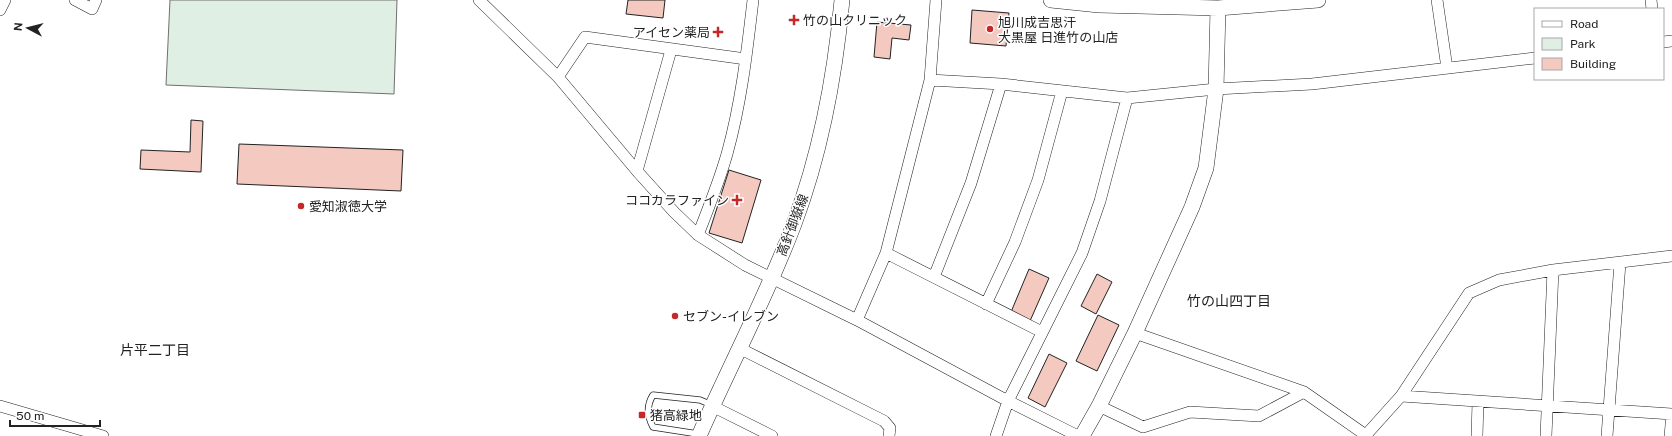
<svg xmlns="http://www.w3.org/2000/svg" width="1672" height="436" font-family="'Public Sans','Noto Sans JP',sans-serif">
	<rect width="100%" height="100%" fill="#fff"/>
	<!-- green -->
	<path fill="#e0efe3" stroke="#6f6f6f" d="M170,0H397L394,94L166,85Z"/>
	<!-- building -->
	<path fill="#f3c9c0" stroke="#222" d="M628,0H665L663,18L626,14Z
		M972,10L1009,13L1006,46L970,43Z
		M877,22L911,25L909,40L892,38L890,59L874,57Z
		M191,120L203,121L201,172L140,169L141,150L190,152Z
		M239,144L403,150L401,191L237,184Z
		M729,170L761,180L742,243L709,233Z
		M1029,269L1049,278L1030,321L1011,312Z
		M1097,274L1112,282L1096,314L1081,306Z
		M1098,315L1119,325L1097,371L1076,361Z
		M1049,354L1067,363L1045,407L1028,398Z"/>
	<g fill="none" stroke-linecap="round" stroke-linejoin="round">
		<defs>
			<path id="lane" d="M698,434L653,427C647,416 646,406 653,395L700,400L712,405"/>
			<path id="street" d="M75,0L92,9L96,0
				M479,0L558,77L637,171L674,212L698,235L745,265L857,320L1008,401L1078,436
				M1437,0L1447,68
				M1651,0L1652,9
				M0,10L5,0
				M1663,42L1672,41
				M558,77L585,37L746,59
				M930,80L1001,84L1127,98L1216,89L1312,84L1535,58
				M637,171L671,50
				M698,235C708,209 719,182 727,154C741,104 747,52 753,0
				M886,253L1042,332
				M934,277L971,183L1001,84
				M986,304L1015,242L1038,180L1062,91
				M857,320L886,253L930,80L936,0
				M1135,333L1304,392L1367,436
				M739,348L884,421L890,428L889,436
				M1401,396L1672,414
				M0,406L103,436
				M712,406L772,436
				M1099,406L1143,427L1190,412L1259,416L1304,392
				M1366,435L1401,396L1469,293L1499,280L1553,270L1672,256
				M996,436L1008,401L1082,253L1100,201L1127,98
				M1477,436L1478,402
				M1546,436L1553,270
				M1607,436L1620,263
				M1670,436L1672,414"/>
			<path id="secondary" d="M1051,0L1099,5L1218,8L1318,0
				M699,436C730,365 767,296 794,224C821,152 835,76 842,0
				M1082,436L1099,406L1135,333L1192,207L1206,168L1216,89L1218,8"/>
		</defs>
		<!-- lane casing -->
		<use href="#lane" stroke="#222" stroke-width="7"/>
		<!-- street casing -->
		<use href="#street" stroke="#222" stroke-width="12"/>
		<!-- secondary casing -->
		<use href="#secondary" stroke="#222" stroke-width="16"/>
		<!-- lane -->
		<use href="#lane" stroke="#fff" stroke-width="5.5"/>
		<!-- street -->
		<use href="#street" stroke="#fff" stroke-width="11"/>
		<!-- secondary -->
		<use href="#secondary" stroke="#fff" stroke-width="15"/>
	</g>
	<!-- markers -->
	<g fill="#c62828" stroke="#fff" stroke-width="1.5">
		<path d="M792 14h4v4h4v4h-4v4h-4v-4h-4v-4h4z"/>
		<circle cx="990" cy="29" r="4"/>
		<path d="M716 26h4v4h4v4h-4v4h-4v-4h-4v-4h4z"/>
		<path d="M735 194h4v4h4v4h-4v4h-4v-4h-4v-4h4z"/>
		<circle cx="301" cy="206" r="4"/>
		<circle cx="675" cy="316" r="4"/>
		<rect x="638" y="411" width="8" height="8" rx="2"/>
	</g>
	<g text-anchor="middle" stroke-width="3" stroke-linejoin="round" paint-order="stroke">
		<!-- poi labels -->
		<g font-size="13" fill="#222" stroke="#fff" text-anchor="start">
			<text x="803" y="25">竹の山クリニック</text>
			<text x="998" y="27">旭川成吉思汗<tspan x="998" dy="15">大黒屋 日進竹の山店</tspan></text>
			<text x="710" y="37" text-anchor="end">アイセン薬局</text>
			<text x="729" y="205" text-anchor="end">ココカラファイン</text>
			<text x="309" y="211">愛知淑徳大学</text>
			<text x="683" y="321">セブン-イレブン</text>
			<text x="650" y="420">猪高緑地</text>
		</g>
		<!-- street labels -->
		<g font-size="13" fill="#222" stroke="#fff">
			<text transform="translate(792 225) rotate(-69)" y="5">高針御嶽線</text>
		</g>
		<!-- neighbourhood labels -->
		<g font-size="14" fill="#222" stroke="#fff">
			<text x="1229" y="306">竹の山四丁目</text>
			<text x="155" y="355">片平二丁目</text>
		</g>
	</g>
	<!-- legend -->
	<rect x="1534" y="8" width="130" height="72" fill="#ffffff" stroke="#a7a7a7"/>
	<rect x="1542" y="21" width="20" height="6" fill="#ffffff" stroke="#a7a7a7"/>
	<text x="1570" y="28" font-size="12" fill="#222222">Road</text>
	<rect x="1542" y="38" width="20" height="12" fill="#e0efe3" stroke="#a7a7a7"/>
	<text x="1570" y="48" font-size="12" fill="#222222">Park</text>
	<rect x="1542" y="58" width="20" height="12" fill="#f3c9c0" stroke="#a7a7a7"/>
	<text x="1570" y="68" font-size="12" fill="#222222">Building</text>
	<!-- north arrow -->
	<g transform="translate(28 28) rotate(277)" stroke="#ffffff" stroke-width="3" paint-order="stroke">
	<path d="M0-3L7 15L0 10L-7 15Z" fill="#222222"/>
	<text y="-6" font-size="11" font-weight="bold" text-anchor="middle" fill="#222222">N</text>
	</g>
	<!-- scale -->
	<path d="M10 420v6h90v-6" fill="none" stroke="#222222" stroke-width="2"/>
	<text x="16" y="420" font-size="12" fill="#222222" stroke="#ffffff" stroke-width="3" paint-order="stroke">50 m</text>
</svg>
